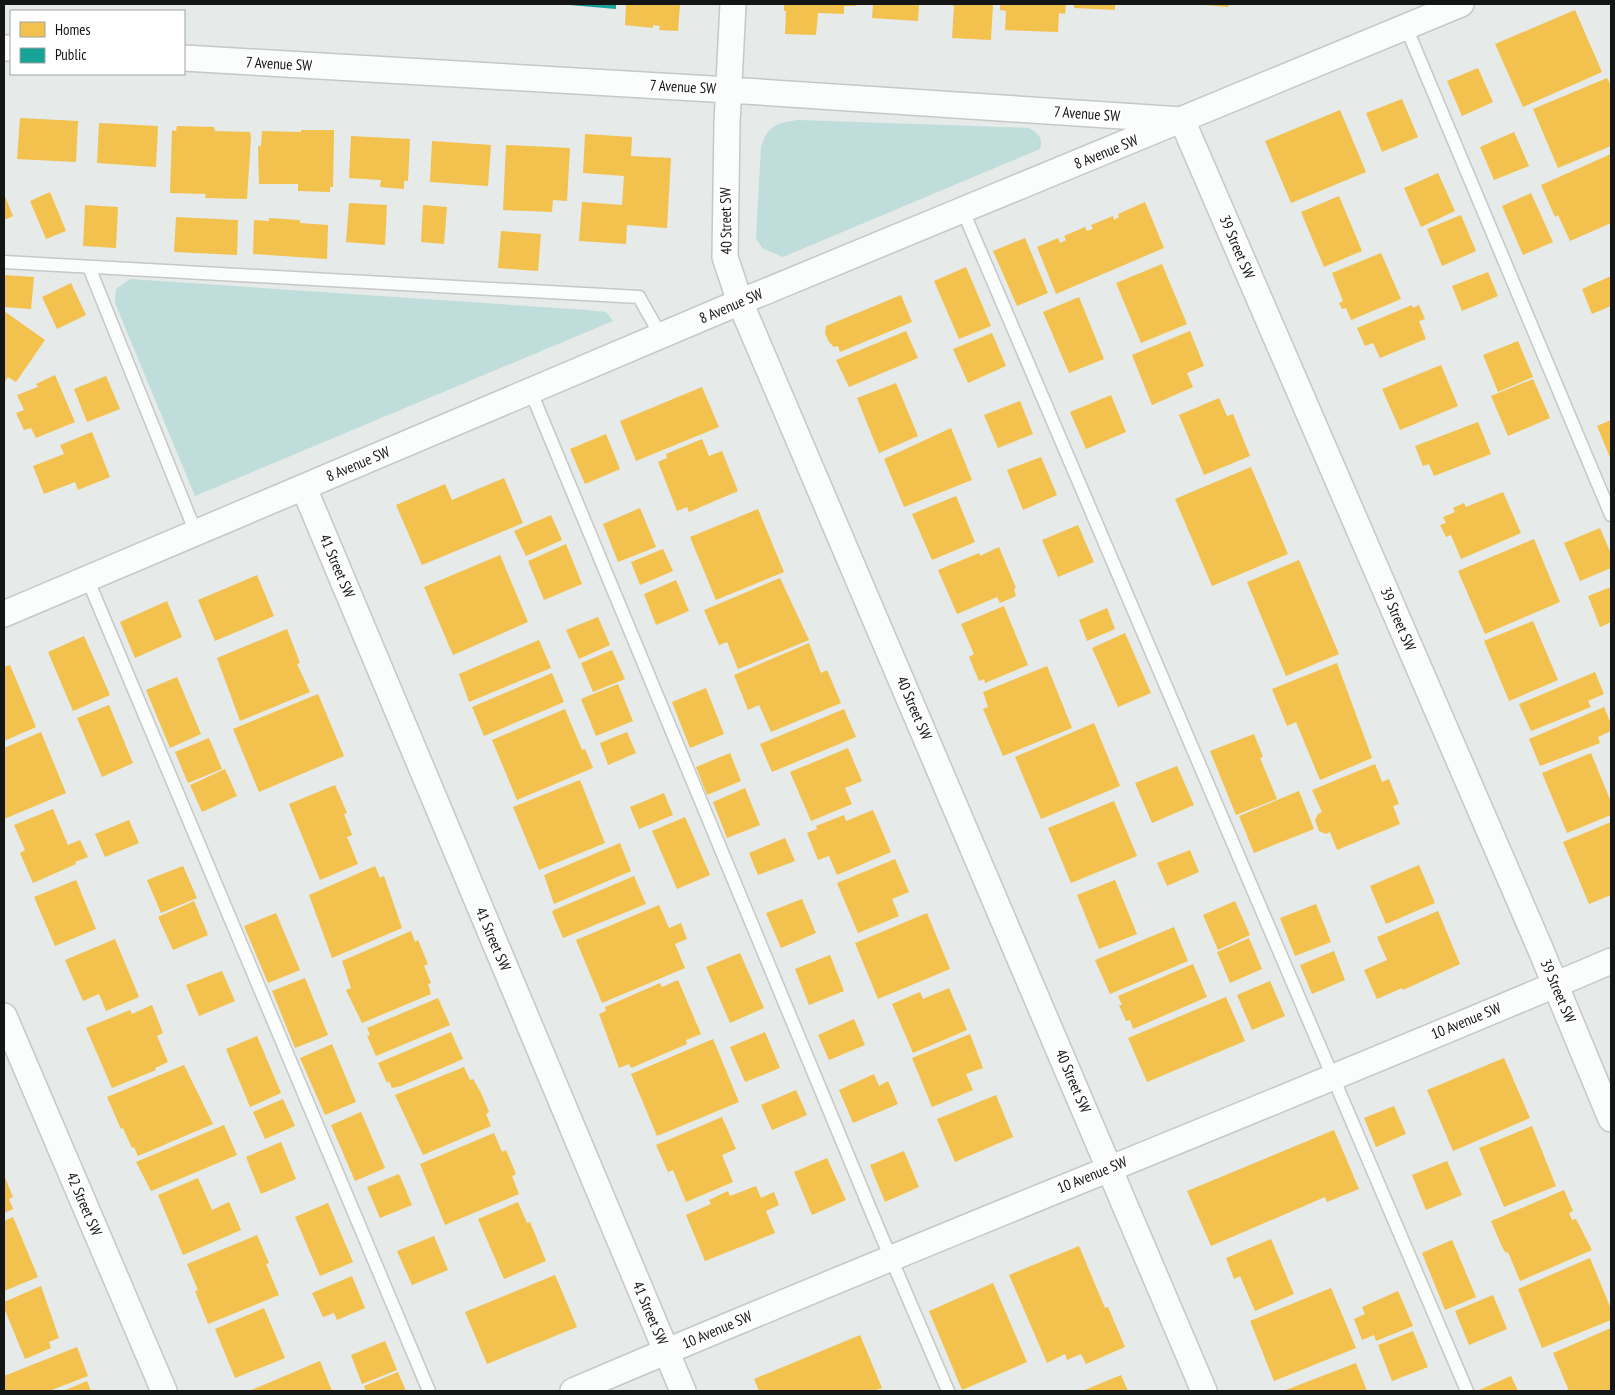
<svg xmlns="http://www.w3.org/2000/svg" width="1615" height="1395" font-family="'PT Sans Narrow',sans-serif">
	<rect width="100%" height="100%" fill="#e6eae9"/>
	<!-- green -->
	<path fill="#bfddda" d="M798,120L1029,128C1039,134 1043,138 1040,149L783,257L762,248L756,238L761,147C768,125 777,123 798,120Z
		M130,279L587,310L606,312L613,321L195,496L115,303L116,289Z"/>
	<!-- homes -->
	<path fill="#f2c14e" d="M626,4H680L678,31L659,30L660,26L653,25V28L625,25Z
		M784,4H856V6H844V14L818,13L816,35L785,34L786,11H784Z
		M873,4H919L918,21L872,18Z
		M948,4H993L991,40L952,38L954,6Z
		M1000,4H1066L1065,14L1059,13L1058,32L1005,30L1006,11L1000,10Z
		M1074,4H1115V10L1074,8Z
		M1193,4H1229L1228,7Z
		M1575,10L1602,72L1523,107L1495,44Z
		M1478,68L1493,102L1462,116L1447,81Z
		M1607,78L1611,86V146L1558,168L1533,109Z
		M1402,99L1418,137L1382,152L1366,113Z
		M1340,110L1366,172L1291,203L1265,141Z
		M20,118L78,121L76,162L17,159Z
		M99,123L158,126L156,167L97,163Z
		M177,126L214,127L215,131L250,132L251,137L247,199L205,198L206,194L170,193L172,130L176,131Z
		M301,130H334L333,187H330V192L298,191V184H259L258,146H261L262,131L301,132Z
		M1514,132L1529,166L1494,180L1480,147Z
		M585,134L632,137L631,156L671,158L667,228L627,225L626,244L579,241L582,202L622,205L624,176L583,173Z
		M351,136L410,139L408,181H404V189L380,187L381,180L349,178Z
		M432,141L491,145L488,186L430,182Z
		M506,145L570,148L567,201L553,200L552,212L503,210Z
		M1611,154V223L1570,241L1558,215L1555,217L1541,185Z
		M1438,173L1455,211L1421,227L1404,188Z
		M50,192L66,231L46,239L30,201Z
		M1531,193L1553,242L1523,255L1502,206Z
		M4,194L13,216L4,220Z
		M1339,196L1362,251L1324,267L1301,212Z
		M1145,202L1164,248L1056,294L1037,247L1058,238L1060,243L1066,240L1064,236L1085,227L1087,231L1093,229L1091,225L1113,216L1114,220L1119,217L1118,214Z
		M349,203L387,205L385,245L346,242Z
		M85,205L118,207L116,248L83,246Z
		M423,205L447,207L444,244L421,242Z
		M1461,215L1476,251L1442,266L1427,229Z
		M176,217L238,220L237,255L174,252Z
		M269,218L300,220V223L328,225L327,259L253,254L254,220L269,221Z
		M501,231L541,234L538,271L498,268Z
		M1025,238L1048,293L1017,306L993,251Z
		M1381,253L1401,299L1351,320L1346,308L1342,309L1339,303L1343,301L1332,273Z
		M1162,264L1187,324L1141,343L1116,283Z
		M966,267L991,326L959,339L934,281Z
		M1488,272L1498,296L1462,311L1452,286Z
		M4,275L34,277L31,309L4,307Z
		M1611,276V306L1592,314L1582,289Z
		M71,283L86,315L57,329L42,297Z
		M901,295L912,322L840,352L838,346L834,347L829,342L825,333L826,326Z
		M1079,297L1104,359L1069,373L1043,312Z
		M1412,305L1413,308L1419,305L1425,319L1419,321L1426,339L1380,358L1373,343L1365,346L1357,328Z
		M4,311L45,340L16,382L8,377L4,383Z
		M906,331L918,358L849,387L836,360Z
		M1190,331L1204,366L1187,373L1193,387L1152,405L1132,355Z
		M992,333L1006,366L968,383L953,349Z
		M1518,341L1533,377L1498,392L1483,355Z
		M1441,365L1458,406L1400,430L1382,389Z
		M55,375L75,422L36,438L31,428L24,430L16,413L24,410L17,395L38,387L36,384Z
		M106,376L120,409L87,422L74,389Z
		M1533,379L1550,418L1508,436L1491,396Z
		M896,383L918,436L879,453L857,398Z
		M702,387L719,427L636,461L620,421Z
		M1111,395L1126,432L1086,449L1070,412Z
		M1219,398L1227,416L1233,414L1250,456L1204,475L1179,415Z
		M1020,401L1033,434L998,448L984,415Z
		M1611,420V460L1597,426Z
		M1478,422L1491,454L1434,476L1429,464L1423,466L1415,446Z
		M951,428L972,480L904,507L884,459Z
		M92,432L110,477L78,490L75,482L44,494L33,466L64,454L60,445Z
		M606,434L620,469L585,484L570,449Z
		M702,439L709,456L722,451L738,491L689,512L687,507L677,511L658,462L667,458L666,454Z
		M1041,457L1057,495L1023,510L1007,470Z
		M1251,467L1288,554L1212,586L1175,499Z
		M504,478L523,523L422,565L396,505L445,484L452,500Z
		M1503,492L1521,533L1461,559L1451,535L1446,537L1440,525L1446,523L1443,517L1455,512L1453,508L1464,503L1466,507Z
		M956,496L975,542L932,560L912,514Z
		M640,508L656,547L618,562L603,524Z
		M758,509L784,572L716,600L690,537Z
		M551,515L562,540L526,556L514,531Z
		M1078,525L1094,562L1058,577L1042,540Z
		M1600,528L1611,554V568L1580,581L1564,543Z
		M1534,539L1560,602L1485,634L1458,571Z
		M566,544L582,584L544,600L528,561Z
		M999,547L1016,588L1014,589L1016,596L1000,603L997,597L957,614L938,570L979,553L980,556Z
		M663,549L673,571L640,585L631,562Z
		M500,555L528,622L453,655L424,587Z
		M1299,560L1339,654L1286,676L1247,582Z
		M257,575L274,616L215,641L198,600Z
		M780,578L809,640L738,669L727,642L719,645L704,610Z
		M676,580L689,611L656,625L644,594Z
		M1611,587V622L1600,627L1588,596Z
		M167,601L182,637L135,658L120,622Z
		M1004,606L1028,665L985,683L984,679L979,681L969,657L974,654L961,624Z
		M1107,608L1115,629L1087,641L1079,620Z
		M598,617L610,645L579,659L566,630Z
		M1533,621L1558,680L1509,701L1484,641Z
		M287,629L300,663L297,664L310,692L240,721L217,658Z
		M1125,633L1151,693L1118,707L1092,648Z
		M84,636L110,695L73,711L48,652Z
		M539,640L551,668L469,702L459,674Z
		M809,643L821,673L827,670L841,703L771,732L759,705L748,710L734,675Z
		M612,650L625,679L593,692L581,663Z
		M1337,663L1372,758L1320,780L1296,722L1287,726L1272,689Z
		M10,665L36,727L4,741V667Z
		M1047,666L1072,728L1003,756L983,709L988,707L983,692Z
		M1595,672L1604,694L1588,701L1591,707L1531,731L1519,704Z
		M552,673L564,702L484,736L472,707Z
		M177,677L201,734L170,748L146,690Z
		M618,684L633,721L596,736L581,699Z
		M706,688L724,734L690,748L672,702Z
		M318,694L344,756L259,792L233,729Z
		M109,705L133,763L102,777L77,718Z
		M1604,707L1611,724V731L1598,737L1600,743L1540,766L1529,739Z
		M565,709L582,750L585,749L593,768L517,800L492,740Z
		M844,709L856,737L772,772L760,744Z
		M1094,723L1120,786L1041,819L1015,757Z
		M41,732L66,793L4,819V748Z
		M627,732L636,753L608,765L600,743Z
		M1254,734L1263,757L1260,758L1277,799L1236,815L1210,751Z
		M209,738L222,769L188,783L175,752Z
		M848,748L862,781L845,788L852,804L811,821L790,772Z
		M730,753L741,781L707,795L696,767Z
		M1591,753L1611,802V815L1567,833L1542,773Z
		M1375,764L1382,782L1389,779L1399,804L1393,806L1400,824L1337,850L1330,832L1326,834L1319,831L1315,820L1318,814L1322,812L1312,790Z
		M1177,766L1194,805L1152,823L1135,783Z
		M225,769L237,796L202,812L190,785Z
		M580,780L605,843L539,870L513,807Z
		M335,785L347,813L344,814L352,835L347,837L358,864L320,880L289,804Z
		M745,788L760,825L727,838L713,802Z
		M1299,791L1314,829L1254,853L1239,816Z
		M664,793L673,815L639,829L630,807Z
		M1114,801L1137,856L1071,883L1048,828Z
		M53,809L68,845L80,840L88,857L75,862L76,864L33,883L20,853L25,850L14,825Z
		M873,810L891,852L837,875L829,856L818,860L807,833L817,829L816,826L844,815L846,821Z
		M685,817L710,875L677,889L652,831Z
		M129,820L139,843L105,857L95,834Z
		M1611,822V895L1589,904L1563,842Z
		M785,838L795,861L758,875L749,853Z
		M620,843L631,871L554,904L544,875Z
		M1190,850L1199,872L1167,886L1157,863Z
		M895,859L909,892L892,899L899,916L858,933L837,883Z
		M1419,865L1435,903L1386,924L1370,886Z
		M183,866L197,898L161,913L147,880Z
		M375,866L380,878L384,876L402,928L332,958L309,895Z
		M634,876L646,904L563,938L552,912L554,910Z
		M76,880L96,929L55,946L34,897Z
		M1115,880L1137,934L1099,949L1077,895Z
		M802,899L816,933L781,948L766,913Z
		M194,901L208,935L173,950L158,917Z
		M1235,901L1250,935L1218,950L1203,915Z
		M1316,904L1331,942L1295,956L1280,918Z
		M659,905L669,928L681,923L687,939L675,944L685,968L602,1003L576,940Z
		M1438,911L1460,964L1403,990L1402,988L1377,999L1364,970L1387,960L1377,937Z
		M276,913L300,970L268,983L244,926Z
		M927,913L950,969L878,999L855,943Z
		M1174,927L1188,961L1110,994L1095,960Z
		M411,931L415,942L418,940L428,964L424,966L431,983L428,984L431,994L362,1023L346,990L351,988L342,961Z
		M1249,938L1262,969L1230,983L1217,952Z
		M115,939L139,997L106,1011L99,994L83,1001L65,960Z
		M1334,951L1345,980L1312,994L1300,965Z
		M740,953L764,1008L730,1023L706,967Z
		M830,955L844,991L809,1005L795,969Z
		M1193,964L1207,997L1133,1029L1130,1020L1126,1021L1119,1005H1122L1118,996Z
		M222,971L235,1001L199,1016L186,985Z
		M305,978L328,1035L295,1048L272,991Z
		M678,980L701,1034L686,1040L687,1044L631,1068L629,1064L619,1068L599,1014L606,1011L605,1007L660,983L662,987Z
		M1270,981L1285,1016L1252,1030L1237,995Z
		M949,988L967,1030L913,1053L892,1004L920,992L923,999Z
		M1226,997L1245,1041L1147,1082L1128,1038Z
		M438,998L450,1025L376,1056L367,1036L370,1035L367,1028Z
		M152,1005L163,1033L157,1036L168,1062L155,1068L156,1070L112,1088L86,1028L130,1010L132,1014Z
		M854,1019L865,1045L829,1060L818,1035Z
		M451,1032L463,1059L401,1086L392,1088L389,1081L387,1083L378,1063Z
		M765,1032L780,1068L745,1082L730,1047Z
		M970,1034L983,1068L966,1074L973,1090L932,1107L912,1058Z
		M257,1036L281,1093L250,1107L226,1049Z
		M713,1039L739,1102L657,1136L631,1074Z
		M332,1044L356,1102L325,1115L300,1058Z
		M1504,1058L1530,1118L1453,1151L1427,1090Z
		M184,1065L213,1124L138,1156L134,1147L132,1148L123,1128L121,1129L107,1097Z
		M464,1067L470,1080L473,1079L481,1093L489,1112L486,1114L491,1126L423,1155L395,1095Z
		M874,1074L879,1086L888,1081L898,1104L853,1123L839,1090Z
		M796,1090L807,1115L772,1130L761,1105Z
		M996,1095L1013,1137L955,1162L937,1119Z
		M283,1099L295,1126L265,1139L253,1112Z
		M1394,1106L1406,1134L1376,1147L1364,1118Z
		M361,1112L385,1168L355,1181L331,1125Z
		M722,1117L736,1149L722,1155L733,1182L686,1202L673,1170L668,1172L656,1145Z
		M224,1125L237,1155L151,1191L136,1162Z
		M1532,1126L1556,1186L1504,1207L1479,1148Z
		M1334,1130L1359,1189L1327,1202L1325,1197L1211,1246L1187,1191Z
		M494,1133L502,1152L506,1150L516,1174L512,1176L519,1194L445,1225L420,1164Z
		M281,1142L296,1179L261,1194L246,1157Z
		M904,1151L919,1187L885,1202L870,1165Z
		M827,1158L846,1200L812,1215L794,1172Z
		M1447,1161L1462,1195L1426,1210L1412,1175Z
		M399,1174L412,1205L380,1218L367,1187Z
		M4,1175L13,1197L9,1199L13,1209L4,1213Z
		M198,1178L212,1210L229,1202L241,1230L183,1255L158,1195Z
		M756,1186L761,1198L774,1192L779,1205L766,1211L775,1233L705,1261L686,1215L711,1204L709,1200L728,1191L730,1196Z
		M1564,1190L1573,1211L1569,1213L1572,1220L1576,1219L1592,1250L1520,1281L1508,1252L1506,1253L1502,1247L1491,1221Z
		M518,1202L527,1223L530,1222L546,1261L504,1279L478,1219Z
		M328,1203L353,1262L320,1276L295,1217Z
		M13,1217L38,1277L4,1291V1221Z
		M257,1235L269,1263L266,1264L279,1295L208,1324L195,1291L198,1290L187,1264Z
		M434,1236L448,1270L412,1285L397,1251Z
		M1271,1239L1294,1294L1255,1311L1240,1276L1234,1279L1226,1258Z
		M1452,1240L1476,1297L1445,1310L1422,1253Z
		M1079,1246L1105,1308L1108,1307L1125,1347L1086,1364L1081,1354L1067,1360L1065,1354L1047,1363L1009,1275Z
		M1590,1258L1611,1309V1320L1542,1348L1518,1289Z
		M555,1275L577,1327L487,1364L465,1312Z
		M352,1276L365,1308L337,1320L334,1313L323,1317L312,1293Z
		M993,1283L1027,1362L962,1390L929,1311Z
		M41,1286L59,1338L49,1342L51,1348L25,1359L4,1308V1302Z
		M1331,1288L1356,1348L1274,1381L1250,1321Z
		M1398,1291L1413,1326L1376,1341L1374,1335L1362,1340L1354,1319L1365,1314L1362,1307Z
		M1493,1295L1507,1329L1469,1345L1455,1311Z
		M264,1308L285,1358L235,1378L215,1329Z
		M1611,1328V1391H1569L1553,1353Z
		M1413,1331L1428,1367L1392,1381L1378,1345Z
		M860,1335L882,1388L873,1391H759L754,1379Z
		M385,1341L397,1370L362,1384L351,1355Z
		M77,1347L88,1376L49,1391H4V1376Z
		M320,1361L332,1391H249Z
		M1356,1363L1367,1391H1283Z
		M398,1372L406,1391H366L364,1386Z
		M1121,1375L1128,1391H1082Z
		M1511,1376L1518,1391H1479V1390Z
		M87,1381L91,1391H63Z"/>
	<!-- public -->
	<path fill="#17a398" d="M558,4H616V9Z"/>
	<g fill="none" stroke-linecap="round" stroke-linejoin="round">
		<defs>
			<path id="service" d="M1406,27L1611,515
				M963,211L1467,1391
				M4,262L639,297L661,336
				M89,267L196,533
				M531,392L881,1235L948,1391
				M87,578L429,1391"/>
			<path id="minor" d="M733,4L727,123L725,257L740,302L1204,1391
				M4,48H11
				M184,58L729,90L1182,120L1540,948L1611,1119
				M304,488L683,1391
				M4,614L740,302L1461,4
				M4,1016L164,1391
				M573,1391C917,1244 1267,1108 1611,961"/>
		</defs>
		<!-- service casing -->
		<use href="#service" stroke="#c5c8c7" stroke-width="15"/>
		<!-- minor casing -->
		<use href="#minor" stroke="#c5c8c7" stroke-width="28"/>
		<!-- service -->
		<use href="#service" stroke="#fbfcfc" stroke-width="12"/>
		<!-- minor -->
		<use href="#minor" stroke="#fbfcfc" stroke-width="25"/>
	</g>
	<g text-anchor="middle" stroke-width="5" stroke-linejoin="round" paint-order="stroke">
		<!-- street labels -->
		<g font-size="15" fill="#141616" stroke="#fff">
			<text transform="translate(279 64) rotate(3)" y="5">7 Avenue SW</text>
			<text transform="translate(683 87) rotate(3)" y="5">7 Avenue SW</text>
			<text transform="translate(1087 114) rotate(4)" y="5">7 Avenue SW</text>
			<text transform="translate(1106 152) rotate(-22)" y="5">8 Avenue SW</text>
			<text transform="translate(726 221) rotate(-91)" y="5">40 Street SW</text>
			<text transform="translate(1237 247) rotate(67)" y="5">39 Street SW</text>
			<text transform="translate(731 306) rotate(-23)" y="5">8 Avenue SW</text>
			<text transform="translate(358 464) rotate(-23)" y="5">8 Avenue SW</text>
			<text transform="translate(337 566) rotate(67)" y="5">41 Street SW</text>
			<text transform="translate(1398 619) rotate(67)" y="5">39 Street SW</text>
			<text transform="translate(914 708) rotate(67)" y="5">40 Street SW</text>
			<text transform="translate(493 939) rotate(67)" y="5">41 Street SW</text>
			<text transform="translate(1558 991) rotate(67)" y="5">39 Street SW</text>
			<text transform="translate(1466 1021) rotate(-22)" y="5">10 Avenue SW</text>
			<text transform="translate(1073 1081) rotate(67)" y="5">40 Street SW</text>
			<text transform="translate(1092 1175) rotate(-22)" y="5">10 Avenue SW</text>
			<text transform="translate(84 1204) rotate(67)" y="5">42 Street SW</text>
			<text transform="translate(650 1313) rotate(67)" y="5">41 Street SW</text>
			<text transform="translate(717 1330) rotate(-23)" y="5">10 Avenue SW</text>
		</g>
	</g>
	<!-- border -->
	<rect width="1615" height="1395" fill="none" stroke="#141616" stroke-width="10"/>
	<!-- legend -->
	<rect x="10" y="10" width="175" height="65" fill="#ffffff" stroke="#a1a2a2"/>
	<rect x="20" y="22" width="25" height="15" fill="#f2c14e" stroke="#a1a2a2"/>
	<text x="55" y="35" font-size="15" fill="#141616">Homes</text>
	<rect x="20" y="48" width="25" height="15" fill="#17a398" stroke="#a1a2a2"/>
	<text x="55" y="60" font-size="15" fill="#141616">Public</text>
</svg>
